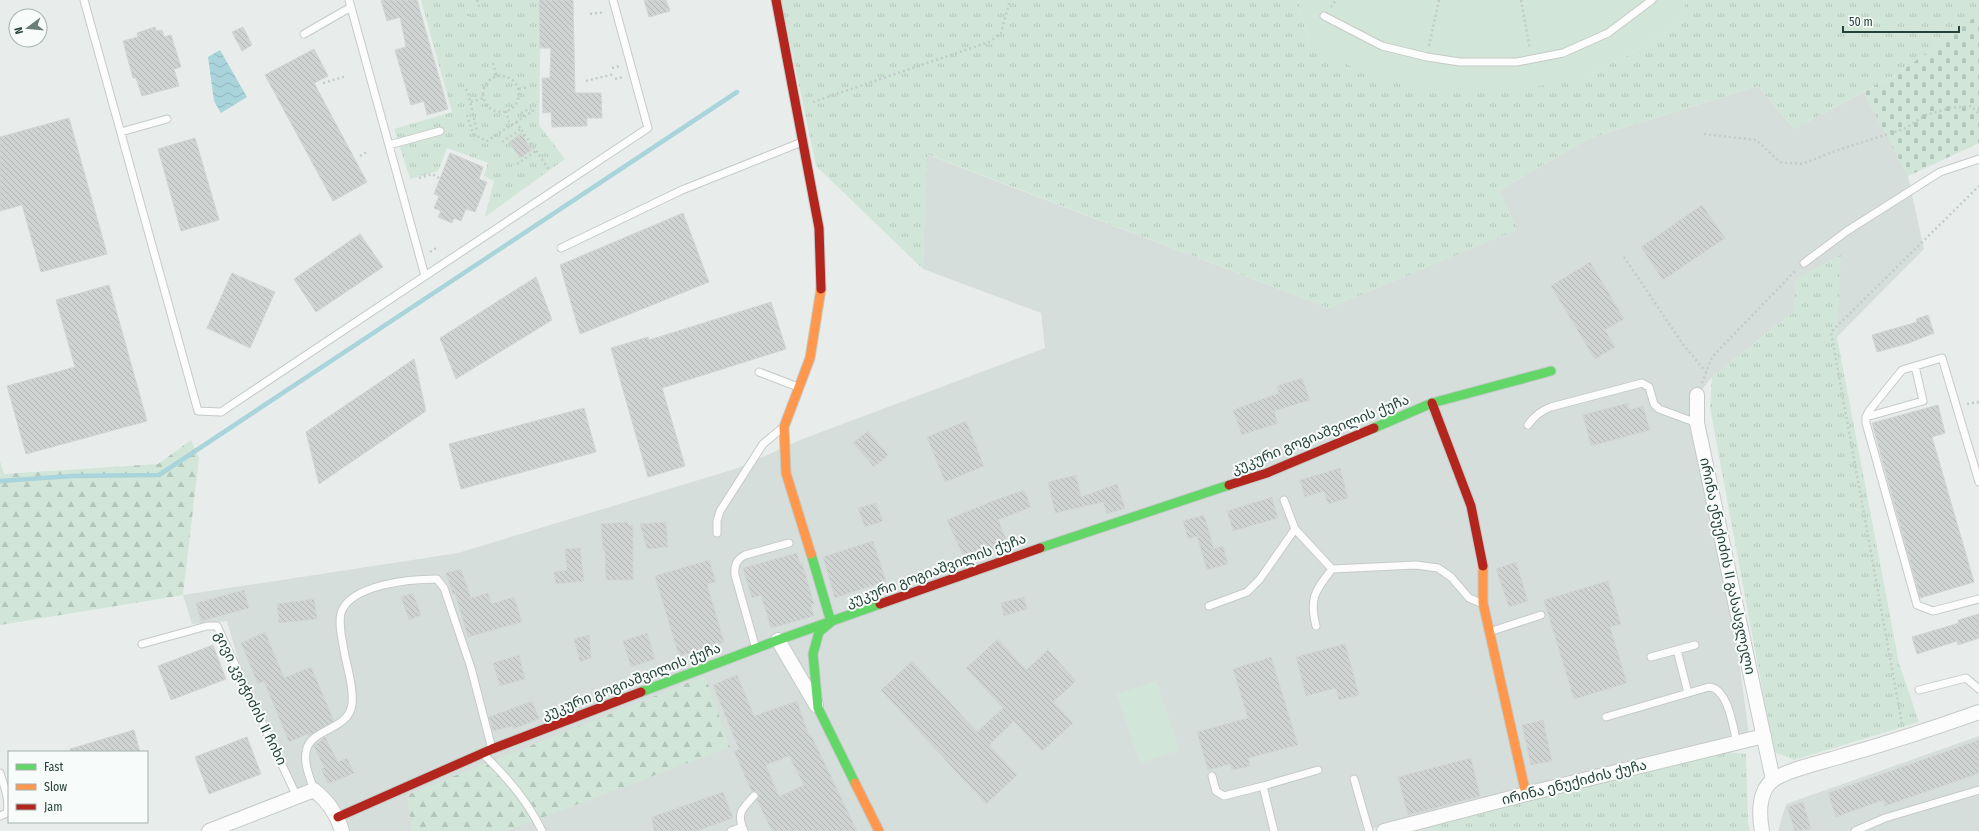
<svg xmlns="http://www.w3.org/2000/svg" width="1979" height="831" font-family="'Fira Sans Condensed','Noto Sans Georgian',sans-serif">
	<defs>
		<pattern id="grass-tufts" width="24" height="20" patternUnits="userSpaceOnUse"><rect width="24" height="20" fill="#d1e6d8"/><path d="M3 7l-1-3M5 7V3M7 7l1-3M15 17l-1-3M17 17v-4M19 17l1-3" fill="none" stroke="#b3c6ba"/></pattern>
		<pattern id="forest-firs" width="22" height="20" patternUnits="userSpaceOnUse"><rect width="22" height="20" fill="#d1e6d8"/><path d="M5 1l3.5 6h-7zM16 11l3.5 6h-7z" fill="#b3c6ba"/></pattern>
		<pattern id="cemetery-stones" width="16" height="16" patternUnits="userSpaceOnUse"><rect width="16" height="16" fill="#d1e6d8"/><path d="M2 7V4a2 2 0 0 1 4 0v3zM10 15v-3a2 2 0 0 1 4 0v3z" fill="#b3c6ba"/></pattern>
		<pattern id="water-waves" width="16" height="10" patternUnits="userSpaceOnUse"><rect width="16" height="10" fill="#a9d4db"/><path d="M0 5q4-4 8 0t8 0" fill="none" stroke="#91b7bd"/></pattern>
		<pattern id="building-back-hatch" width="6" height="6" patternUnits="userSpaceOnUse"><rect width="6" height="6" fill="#cfd4d2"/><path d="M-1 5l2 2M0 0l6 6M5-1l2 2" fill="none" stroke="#b2b7b5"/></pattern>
	</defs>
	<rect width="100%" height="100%" fill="#e8edeb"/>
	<!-- built -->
	<path fill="#d6dedb" d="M1758,86L1794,129L1864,92L1908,176L1924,249L1837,337L1840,254L1794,312L1712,377L1698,395L1709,440L1749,734L1363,831H346L341,812L293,792L254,715L227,621L192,624L183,595L458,553L738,468L800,440L1045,348L1041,313L923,269L926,154L1329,308L1517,229L1499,191L1587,139Z
		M1979,736V831H1778L1786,804Z"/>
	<!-- grass -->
	<path fill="url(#grass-tufts)" d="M421,0H541L539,125L565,159L485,217L494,181L484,176L488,163L447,148L438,171L410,179L394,129L452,112Z
		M781,0H1298L1309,43L1587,75L1631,54L1672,28L1684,8L1685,0H1979V14L1899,73L1794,129L1758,86L1587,139L1499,191L1518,229L1329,308L927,154L923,269L816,166Z
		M1841,254L1837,337L1899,663L1919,722L1794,760L1774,752L1710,408L1712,377L1794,312L1795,280Z
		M1720,751L1746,754L1748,822L1750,831H1411L1482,811Z"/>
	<!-- forest -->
	<path fill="url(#forest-firs)" d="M191,440L199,458L183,595L0,625V461L4,474L158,464Z
		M705,676L730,747L506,831H412L407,795Z"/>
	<!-- cemetery -->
	<path fill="url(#cemetery-stones)" d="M1979,14V143L1908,176L1864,92L1899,73Z"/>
	<!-- pitch -->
	<path fill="#d1e6d8" d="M1298,0H1685L1684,8L1672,28L1631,54L1587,75L1547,85L1466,94L1419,90L1361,72L1309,43Z
		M1156,681L1179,750L1140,763L1117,694Z"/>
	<!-- water -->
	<path fill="url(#water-waves)" d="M220,50L247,97L221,113L214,101L208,57Z"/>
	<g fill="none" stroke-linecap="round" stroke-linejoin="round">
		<!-- stream -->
		<path stroke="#a9d4db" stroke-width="4.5" d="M0,481L72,476L159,475L737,92"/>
	</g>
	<!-- building -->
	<path fill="url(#building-back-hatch)" stroke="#d1d6d4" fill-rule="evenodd" d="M381,0H417L448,109L427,115L424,101L411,105L395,50L406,47L403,31L400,17L387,21Z
		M539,0H573L575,93H601L602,118H587V126L552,127L551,112L543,113L542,78H550L551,48H540Z
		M644,0H666L670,11L649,17Z
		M155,27L156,31L162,30L164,37L171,35L181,67L174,69L179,86L142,96L136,78H133L123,41L138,37L137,33Z
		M243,27L252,45L242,51L232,32Z
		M314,49L328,76L314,83L367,182L333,201L265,75Z
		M69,118L107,254L41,272L22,205L0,211V137Z
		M521,134L532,150L520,158L509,142Z
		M195,138L219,220L181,231L158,149Z
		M450,153L483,167L479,179L487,182L475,212L466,209L461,221L454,218L452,223L438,217L441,211L434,208L439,196L434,194Z
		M1702,205L1725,238L1663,280L1641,247Z
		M683,213L709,282L580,334L560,265Z
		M360,234L383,267L316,312L294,279Z
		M1590,262L1624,319L1605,330L1615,347L1595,359L1551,286Z
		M232,273L275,292L250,348L207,328Z
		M536,277L552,320L456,379L440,338Z
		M109,285L147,421L26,454L7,386L75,367L56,300Z
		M771,302L786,349L662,388L685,466L648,477L611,348L648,337L649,340Z
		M1928,315L1934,333L1909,343L1877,352L1872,335L1917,322L1916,319Z
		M414,359L426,411L319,484L306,432Z
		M1302,378L1310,400L1274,411L1278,423L1242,435L1233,410L1279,393L1277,386Z
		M1628,403L1629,410L1643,406L1650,430L1591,446L1583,415Z
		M1938,405L1945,433L1932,437L1974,582L1920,598L1872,423Z
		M584,408L596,452L461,489L449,444Z
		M966,421L984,466L945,482L927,437Z
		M868,431L888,455L874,467L853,443Z
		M1340,468L1348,498L1328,504L1324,491L1305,497L1300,480Z
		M1076,475L1081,497L1117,484L1125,508L1107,514L1103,502L1055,513L1048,482Z
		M1024,490L1031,507L998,520L1009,546L966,562L947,520L990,502Z
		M1272,497L1278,518L1233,531L1227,511Z
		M876,503L883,521L865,527L858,508Z
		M1204,515L1214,549L1223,546L1228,564L1207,570L1197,536L1188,539L1183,521Z
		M628,522V525H633V580H606L605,550H603L601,524Z
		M666,522L668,547L647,549L640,524Z
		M873,541L886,581L835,598L823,557Z
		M580,548L584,581L556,584L554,572L567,570L565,549Z
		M797,553L800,564L802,563L814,604L811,605L814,616L771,628L761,595L752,598L743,568Z
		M709,560L716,582L707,584L724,642L679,656L655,576Z
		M1516,562L1528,601L1509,607L1496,569Z
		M461,569L471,598L488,593L491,604L514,597L522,622L468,637L455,593L453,594L446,573Z
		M1608,581L1621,624L1610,627L1627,683L1574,699L1544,600Z
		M244,590L249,608L201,621L196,603Z
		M413,593L421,615L409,620L401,597Z
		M1024,597L1027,609L1004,616L1001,603Z
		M314,599L317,619L279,623L277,604Z
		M1979,614V638L1958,645L1957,641L1917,654L1912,637L1959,623L1958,620Z
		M265,632L284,678L311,667L334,721L309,736L308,734L289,742L264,681L258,684L241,643Z
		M647,633L655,659L631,667L623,641Z
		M589,635L591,658L580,662L574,639Z
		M998,639L1026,670L1048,650L1076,681L1053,702L1073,723L1042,751L1014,721L989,745L1017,775L986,804L881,690L912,661L977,732L1003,708L966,668Z
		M1345,644L1359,695L1339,700L1336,688L1306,696L1296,657Z
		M213,645L226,679L171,700L158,666Z
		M519,655L525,679L500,686L493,663Z
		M1271,657L1298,745L1248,758L1250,766L1232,770L1230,764L1208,770L1197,732L1248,718L1233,669Z
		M737,675L754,716L797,701L809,736L811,735L857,831H772L757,800L759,794L756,791L752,792L734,751L739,749L713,685ZM789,756L804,785L779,797L766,765Z
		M532,701L539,719L513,729L512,726L493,731L489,717Z
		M1543,720L1552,761L1531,765L1522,725Z
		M134,730L140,752H71L70,749Z
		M247,737L261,774L209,794L195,757Z
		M325,737L338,762L347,758L354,773L328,784L321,769L324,768L314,746Z
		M1979,740V773L1885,806L1883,800L1836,817L1828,793Z
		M1471,758L1480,796L1408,815L1398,777Z
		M723,792L733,818L697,831H654L652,817Z
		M1803,802L1811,829L1795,831L1787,807Z"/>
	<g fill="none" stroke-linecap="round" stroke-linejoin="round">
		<defs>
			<path id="lane" d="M84,0L198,411L221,412L425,276
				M349,0L425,276L648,128L613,0
				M1324,16L1382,46L1427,57L1460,62H1517L1563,53L1608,33L1652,0
				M304,34L351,7
				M121,132L167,119
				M389,145L440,131
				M561,248L682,190L802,142
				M1804,263L1847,231L1940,172L1979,159
				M759,372L798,387
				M1866,417L1923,401L1915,366
				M1528,425C1534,416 1540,411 1551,407L1642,383L1649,387L1654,404L1659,409L1697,423
				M1979,482L1942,358L1902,370L1869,411L1866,417V423L1917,605L1933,611L1979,599
				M1284,500L1295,529L1332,569L1416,565L1438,568L1451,577L1469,598L1481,603
				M717,533V521L720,511L763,444L781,429
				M1209,606L1247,592L1260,579L1295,529
				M1316,626C1309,598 1315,591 1332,569
				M1489,632L1541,615
				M142,644L207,626H217L297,797
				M756,649L735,575C734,566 736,560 745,555L789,543
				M1677,650L1688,693
				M1651,657L1695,645
				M1919,690L1966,678L1979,689
				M1606,717L1709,687C1728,688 1733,727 1737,743
				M483,754C506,776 528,801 542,831
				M0,773C4,786 10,799 7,813L0,816
				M1212,776L1216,791L1224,796L1263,786L1274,831
				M1354,779L1369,831
				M1263,786L1318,770
				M314,790C310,778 304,765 306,752C309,728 349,731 352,704C354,689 348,670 345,656C343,643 338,626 341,613C350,584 412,579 437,579L444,588L471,668L492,749
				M731,831L742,827
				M744,831C736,813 742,809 754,796
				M1855,831L1885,818L1979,790"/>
			<path id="street" d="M1697,395V423L1773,780
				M778,640L816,705
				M209,831L314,790C328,801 337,814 342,831
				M1384,831L1526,794L1764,736
				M1762,831C1759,815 1758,791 1773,780C1788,769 1824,762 1842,756C1888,743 1934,728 1979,712"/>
			<path id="fast" d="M1374,428L1432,403L1551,371
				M1040,548L1229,485
				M811,554L831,622L819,632L813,654L818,708L855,783
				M641,692L778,640L880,604"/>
			<path id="slow" d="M811,554L786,473L784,427L810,358L821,289
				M1483,566V603L1526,794
				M855,783L879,831"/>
			<path id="jam" d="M776,0L819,228L821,289
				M1432,403L1471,506L1483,566
				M1229,485L1267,473L1374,428
				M880,604L1040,548
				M338,817L492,749L641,692"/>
		</defs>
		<!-- lane casing -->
		<use href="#lane" stroke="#c5cac8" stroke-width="9"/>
		<!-- street casing -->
		<use href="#street" stroke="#c5cac8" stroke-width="16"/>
		<!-- fast casing -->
		<use href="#fast" stroke="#c3cbc8" stroke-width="11"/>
		<!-- slow casing -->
		<use href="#slow" stroke="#c3cbc8" stroke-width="11"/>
		<!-- jam casing -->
		<use href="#jam" stroke="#c3cbc8" stroke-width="11"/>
		<!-- path -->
		<path stroke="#c3ccca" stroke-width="2.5" stroke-dasharray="2 3" stroke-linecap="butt" d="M477,0L480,10
			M1521,0L1530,49
			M1331,7L1336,0
			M590,14L605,12
			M468,16L469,11
			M1429,46L1439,0
			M493,63L497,77
			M612,68L620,66
			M483 94a18 18 0 1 1 36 0a18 18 0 1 1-36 0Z
			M615,79L623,77
			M586,81L614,74
			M323,83L347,76
			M466,89L468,92L477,131
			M519,89L528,87
			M471,102L484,98
			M813,102L989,42L1001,33L1010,0
			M506,111L509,122
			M521,113L531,108
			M467,115L473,134L487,141L533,111L531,108
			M516,122L550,171
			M1704,134L1756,140L1780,162L1802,164L1838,150L1904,129L1926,115L1950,108L1971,106L1979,114
			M502,142L521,129
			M360,156L367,152
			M517,164L536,151
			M419,178L432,174L439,178
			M430,252L438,247
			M1624,257L1682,343L1706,372
			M1702,383L1712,357L1796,270
			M1967,404L1979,402
			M1902,724L1831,332L1979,186"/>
		<!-- lane -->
		<use href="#lane" stroke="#fcfcfc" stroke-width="7"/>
		<!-- street -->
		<use href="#street" stroke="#fcfcfc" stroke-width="14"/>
		<!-- fast -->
		<use href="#fast" stroke="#63d668" stroke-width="9"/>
		<!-- slow -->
		<use href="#slow" stroke="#ff974d" stroke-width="9"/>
		<!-- jam -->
		<use href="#jam" stroke="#b3261e" stroke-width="9"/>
	</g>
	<g text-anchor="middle" stroke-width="4" stroke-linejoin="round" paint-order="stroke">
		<!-- street labels -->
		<g font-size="14" fill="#24423a" stroke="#f7fbf9">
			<text transform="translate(1320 434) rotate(-22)" y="5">კუკური გოგიაშვილის ქუჩა</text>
			<text transform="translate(1728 566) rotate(78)" y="5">ირინა ენუქიძის II გასასვლელი</text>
			<text transform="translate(936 570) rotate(-20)" y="5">კუკური გოგიაშვილის ქუჩა</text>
			<text transform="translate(631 681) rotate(-21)" y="5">კუკური გოგიაშვილის ქუჩა</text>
			<text transform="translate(251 698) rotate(64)" y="5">გივი კვიჭიძის II ჩიხი</text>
			<text transform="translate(1574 782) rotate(-14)" y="5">ირინა ენუქიძის ქუჩა</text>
		</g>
	</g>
	<!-- legend -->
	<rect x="8" y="751" width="140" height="72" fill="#f7fbf9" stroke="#a3b1ad"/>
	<rect x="16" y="764" width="20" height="6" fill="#63d668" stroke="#a3b1ad"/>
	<text x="44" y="771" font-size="12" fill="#24423a">Fast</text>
	<rect x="16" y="784" width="20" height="6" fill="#ff974d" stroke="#a3b1ad"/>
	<text x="44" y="791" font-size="12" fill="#24423a">Slow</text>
	<rect x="16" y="804" width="20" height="6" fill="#b3261e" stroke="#a3b1ad"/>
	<text x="44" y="811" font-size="12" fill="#24423a">Jam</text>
	<!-- north arrow -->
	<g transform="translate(28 28) rotate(254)"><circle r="19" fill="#f7fbf9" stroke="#a3b1ad"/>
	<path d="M0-3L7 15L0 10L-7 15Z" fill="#697e78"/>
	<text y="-6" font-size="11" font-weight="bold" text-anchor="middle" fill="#24423a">N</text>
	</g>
	<!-- scale -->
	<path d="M1843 26v6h116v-6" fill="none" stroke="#24423a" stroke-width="2"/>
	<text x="1849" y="26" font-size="12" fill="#24423a" stroke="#f7fbf9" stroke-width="3" paint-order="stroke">50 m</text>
</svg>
